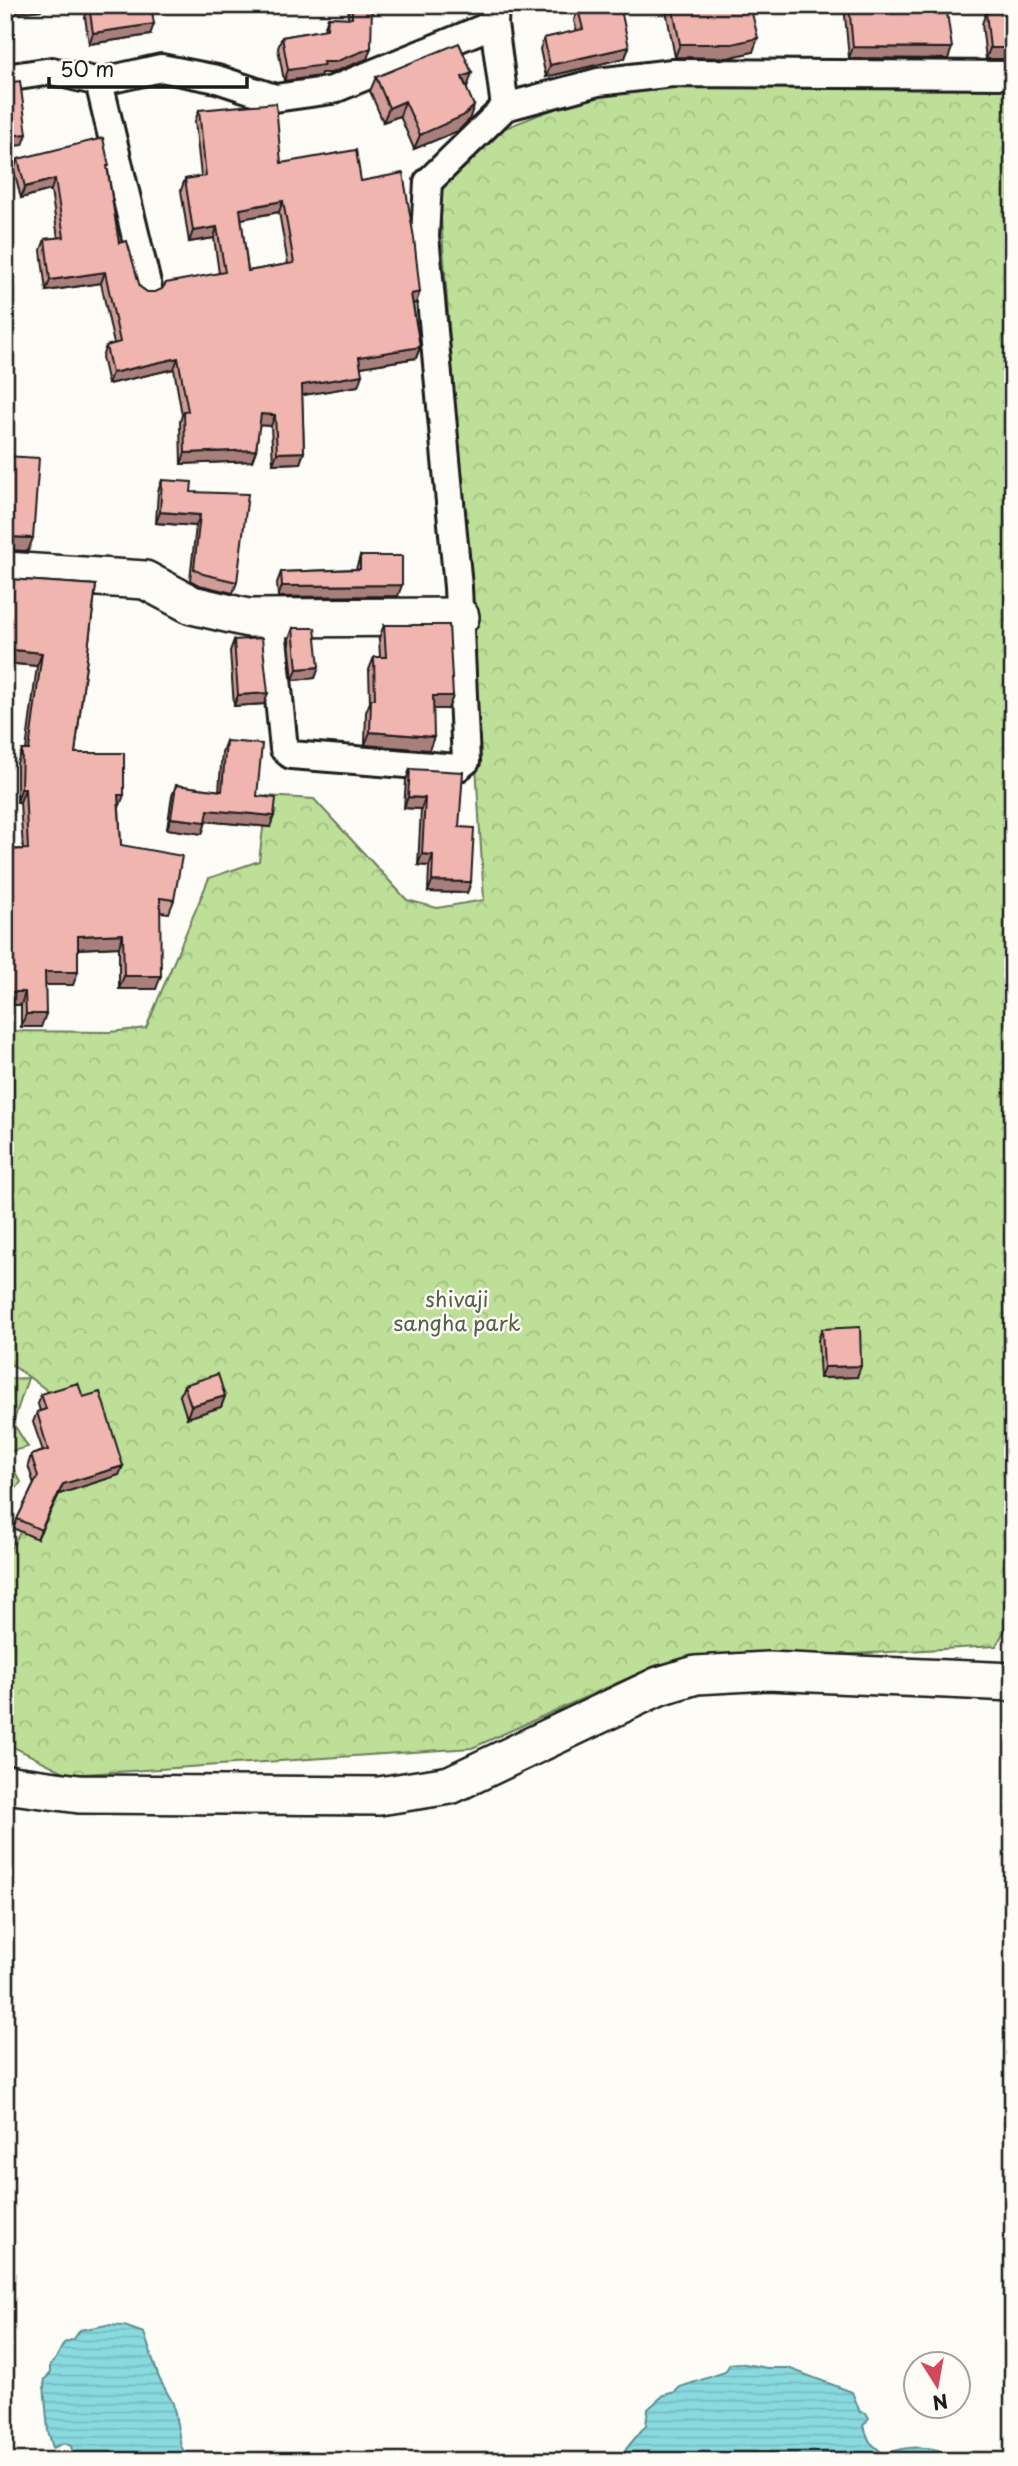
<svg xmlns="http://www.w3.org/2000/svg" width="1018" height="2466" font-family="'Playpen Sans',sans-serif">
	<defs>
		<pattern id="park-crowns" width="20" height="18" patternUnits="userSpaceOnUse" patternTransform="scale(1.75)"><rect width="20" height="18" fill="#bddf98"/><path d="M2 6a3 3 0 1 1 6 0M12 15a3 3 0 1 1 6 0" fill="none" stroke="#a2bf82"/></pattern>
		<pattern id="water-rules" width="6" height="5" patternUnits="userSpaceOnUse" patternTransform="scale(1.75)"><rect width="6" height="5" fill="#88dadf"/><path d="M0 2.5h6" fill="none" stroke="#75babf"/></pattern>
	</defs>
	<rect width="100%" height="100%" fill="#fdfcf7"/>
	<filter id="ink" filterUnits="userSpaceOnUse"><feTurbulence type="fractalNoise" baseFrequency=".0143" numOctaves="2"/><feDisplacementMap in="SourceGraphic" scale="14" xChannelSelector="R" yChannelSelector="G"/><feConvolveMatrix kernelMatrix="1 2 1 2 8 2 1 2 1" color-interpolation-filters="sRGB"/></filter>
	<g filter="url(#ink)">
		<!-- park -->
		<path fill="url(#park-crowns)" stroke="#6c7e5a" stroke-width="2" d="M630,79L1013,84V1615L996,1646L657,1665L472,1748L70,1775L5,1743V1557L54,1479L63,1409L44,1388L5,1360V1031L110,1032L146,1028L209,878L259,861L267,796L314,799L407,900L437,908L484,900L453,379L439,192L505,128Z
			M28,1378L13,1423L28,1447L5,1453V1379Z
			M5,1456L21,1482L5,1504Z"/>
		<!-- water -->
		<path fill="url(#water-rules)" stroke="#5d8e91" stroke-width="2" d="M107,2325L124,2326L144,2333L159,2378L173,2403L181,2446L189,2461H69L74,2458L71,2446L64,2443L53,2448L48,2431L44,2385L45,2379L50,2374V2365L55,2360L64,2343L74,2339L80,2330Z
			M739,2363L767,2368H788L852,2392L860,2412L866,2413L869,2418L863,2426L870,2442L883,2454C899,2449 915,2445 933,2449C944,2452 953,2458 964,2461H616L646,2425L648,2409L664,2395L675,2392L680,2387L725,2372L730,2364Z"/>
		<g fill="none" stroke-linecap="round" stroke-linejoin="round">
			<defs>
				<path id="street" d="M495,5L494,24L505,107
					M5,78L52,71L99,82L161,68L217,79L275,98L332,90L494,24
					M99,82L148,288
					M271,618L284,749L291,755L457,768L466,761L458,587L425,236L428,182L505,107L598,82L672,73L1013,75"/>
				<path id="secondary" d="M5,571L145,580L192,605L248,618L460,617
					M5,1784L79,1794L379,1796L450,1785L659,1686L696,1675L768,1671L1013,1682"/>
			</defs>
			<!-- street casing -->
			<use href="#street" stroke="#1c1c1c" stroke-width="32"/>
			<!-- secondary casing -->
			<use href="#secondary" stroke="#1c1c1c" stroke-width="42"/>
			<!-- street -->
			<use href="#street" stroke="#fdfcf7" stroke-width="26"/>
			<!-- secondary -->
			<use href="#secondary" stroke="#fdfcf7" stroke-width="37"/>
		</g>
		<!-- wall -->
		<path fill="#cf9c97" stroke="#1c1c1c" stroke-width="2" fill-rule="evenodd" d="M7,5H43L41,10L8,14Z
			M349,5H372L367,59L331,73H321L320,76L284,81L278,48L282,37L324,30L328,17L348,18Z
			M665,5H750L753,52L727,58L675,57Z
			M844,5H946L948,59L849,58Z
			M1009,5H1013V59H986L982,24L986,12L1010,8Z
			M89,6L150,35L89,44L85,17Z
			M578,9L629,47L625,58L546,77L540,49L544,38L577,31L574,21Z
			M376,77L469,120L458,131L414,149L400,116L383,122L370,91Z
			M199,110L281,163L361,181L416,303L413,304L420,347L416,358L361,367L358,386L302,395L304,452L300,463L273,464L271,426L259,425L256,450L252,461L181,464L180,422L182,415L174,369L108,384L102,357L106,346L114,344L101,283L46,291L41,250L45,239L58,238L51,190L21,198L14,170L18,159L108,170L119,243L140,287L147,292H155L219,273L214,238L189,242L181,190L185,179L201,176L195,121ZM279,212L288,264L248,271L241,219Z
			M162,480L191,492L237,582L233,593L199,585L190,580L196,526L156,523L158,491Z
			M360,556L398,596L278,597L277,583L281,572L356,569Z
			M5,578L8,579L96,585L75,753L119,808L121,845L174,900L169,913L160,912L156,989H119V947L78,949L73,985H45L41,1027H21V1005H5V850L23,849L20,802H17V763L22,750H26L37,666L5,663Z
			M384,625L453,696L448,709H433L429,750L365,745L366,712L370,702L369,670L374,657H380L379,638Z
			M293,628L319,667L315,678L293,680L289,639Z
			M234,640L264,704L234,706L230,651Z
			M226,741L257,796L270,827L206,821L202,834L167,829L172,796L176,785L219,791L222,752Z
			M410,769L459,827L471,882L467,893L428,892L429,866L418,865L421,809L404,808L406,780Z
			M822,1329L857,1377L820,1378L818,1340Z
			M184,1385L225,1396L221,1407L187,1418L180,1396Z
			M41,1394L83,1397L119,1475L59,1494L37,1539L13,1528L34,1484L28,1465L31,1455L43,1451L33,1422L37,1412L40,1411L38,1404Z"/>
		<!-- shaded-wall -->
		<path fill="#a97f7b" stroke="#1c1c1c" stroke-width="2" d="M12,5H43L41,10L8,14Z
			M154,24L150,35L89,44L93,33Z
			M758,38L753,52L727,58L675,57L680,44Z
			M629,47L625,58L546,77L550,65Z
			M853,47L952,48L948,59L849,58Z
			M371,48L367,59L331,73H321L320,76L284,81L288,70L323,62Z
			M990,48H1013V59H986Z
			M472,73L467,88L462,77Z
			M405,101L400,116L383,122L389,108Z
			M474,106L469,120L458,131L414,149L420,135Z
			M27,134L23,145L5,147V136Z
			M55,179L51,190L21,198L25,187Z
			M283,201L279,212L236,220L240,209Z
			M217,227L214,238L189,242L193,231Z
			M105,272L101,283L46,291L50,280Z
			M420,292L416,303L407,305L411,294Z
			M420,347L416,358L355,368L359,357Z
			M178,358L174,369L108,384L112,373Z
			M362,375L358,386L298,396L302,385Z
			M261,414L275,415L271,426L257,425Z
			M256,450L252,461L181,464L185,453Z
			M304,452L300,463L273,464L277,453Z
			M160,512L200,515L196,526L156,523Z
			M11,537L33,538L28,551L5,550V538Z
			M402,585L398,596L278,597L282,586Z
			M5,649L42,653L37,666L5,663Z
			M319,667L315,678L293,680L297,669Z
			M268,693L264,704L234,706L238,695Z
			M433,696H453L448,709H428Z
			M370,732L434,737L429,750L365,745Z
			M21,789H25L20,802H17Z
			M118,795H124L119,808Z
			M408,797L425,798L421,809L404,808Z
			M208,810L274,816L270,827L204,821Z
			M171,818L206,822L202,834L167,829Z
			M422,854L433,855L429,866L418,865Z
			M432,881L471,882L467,893L428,892Z
			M123,934L119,947L73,949L78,936Z
			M45,972H78L73,985H40Z
			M124,976H161L156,989H119Z
			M5,992H25L21,1005H5Z
			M26,1014H46L41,1027H21Z
			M861,1366L857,1377L820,1378L824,1367Z
			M225,1396L221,1407L187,1418L191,1406Z
			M123,1466L119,1475L59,1494L37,1539L41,1530L63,1484Z"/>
		<!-- building -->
		<path fill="#f1b5b0" stroke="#1c1c1c" stroke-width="2" fill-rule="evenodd" d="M95,5H151L154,24L93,33L89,6Z
			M352,5H372L371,48L335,62H323L324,65L288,70L282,37L327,29L328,17L352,18Z
			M597,5H620L629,47L550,65L544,38L583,29L578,9Z
			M672,5H750L758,38L732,44H680Z
			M849,5H946L952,48L853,47Z
			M1013,7V48H990L986,12Z
			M459,43L472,73L462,77L474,106L463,116L420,135L405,101L389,108L376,77Z
			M20,81L27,134L5,136V83Z
			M276,103L281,163L356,150L361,181L403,173L414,238L420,292L411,294L420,347L359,357L362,375L302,385L304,452L277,453L275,415L261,414L256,450L185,453L184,411H188L178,358L112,373L106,346L120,342L105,272L50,280L45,239L64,237L55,179L25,187L18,159L103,138L109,166H107L119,243L127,241L140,287L147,292H155L162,289L166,283L225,272L217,227L193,231L185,179L206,176L199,110ZM283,201L294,263L248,271L240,209Z
			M5,456L39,458L33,538L11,537L5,538Z
			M162,480L192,482L191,492L248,494L237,582L203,574L194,569L200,515L160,512Z
			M360,556H402V585L282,586L281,572L360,569Z
			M5,578L8,579L96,585L75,753H124V795H118L121,845L182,856L174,900L160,898L161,976H124L123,934L78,936V972H45L46,1014H26L25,992H5V954H9L7,889H5V850L28,849L25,789H21L22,750H29L42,653L5,649Z
			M384,625H449L453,696H433L434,737L370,732L371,699H375L374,657H386Z
			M293,628H315L319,667L297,669Z
			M262,638L268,693L238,695L234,640Z
			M226,741L262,744L257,796L276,798L274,816L208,810L206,822L171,818L176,785L222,791Z
			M410,769L463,772L459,827L474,828L471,882L432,881L433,855L422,854L425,798L408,797Z
			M860,1327L861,1366L824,1367L822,1329Z
			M218,1374L225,1396L191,1406L184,1385Z
			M78,1383L83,1397L100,1392L123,1466L63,1484L41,1530L17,1519L38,1476L31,1455L48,1450L37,1412L46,1409L41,1394Z"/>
	</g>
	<g text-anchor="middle" stroke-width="5" stroke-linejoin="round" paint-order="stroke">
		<!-- park labels -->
		<g font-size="21" fill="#546047" stroke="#fdfcf7">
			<text x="457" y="1307">shivaji<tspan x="457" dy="24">sangha park</tspan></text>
		</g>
	</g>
	<!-- margin -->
	<rect width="1018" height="2466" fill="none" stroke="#fdfcf7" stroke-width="28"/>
	<rect x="14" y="14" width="990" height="2438" fill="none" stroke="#1c1c1c" stroke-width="2.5" filter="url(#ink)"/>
	<!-- north arrow -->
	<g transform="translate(937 2385) rotate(169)"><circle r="33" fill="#fdfcf7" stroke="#a3a29f" stroke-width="2"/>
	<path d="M0-5L12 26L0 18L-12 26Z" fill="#d1495b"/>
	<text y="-10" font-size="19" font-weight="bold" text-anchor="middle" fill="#1c1c1c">N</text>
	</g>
	<!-- scale -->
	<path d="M49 77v10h198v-10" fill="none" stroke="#1c1c1c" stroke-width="3.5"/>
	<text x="60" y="77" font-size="21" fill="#1c1c1c" stroke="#fdfcf7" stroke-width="5" paint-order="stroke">50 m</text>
</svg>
